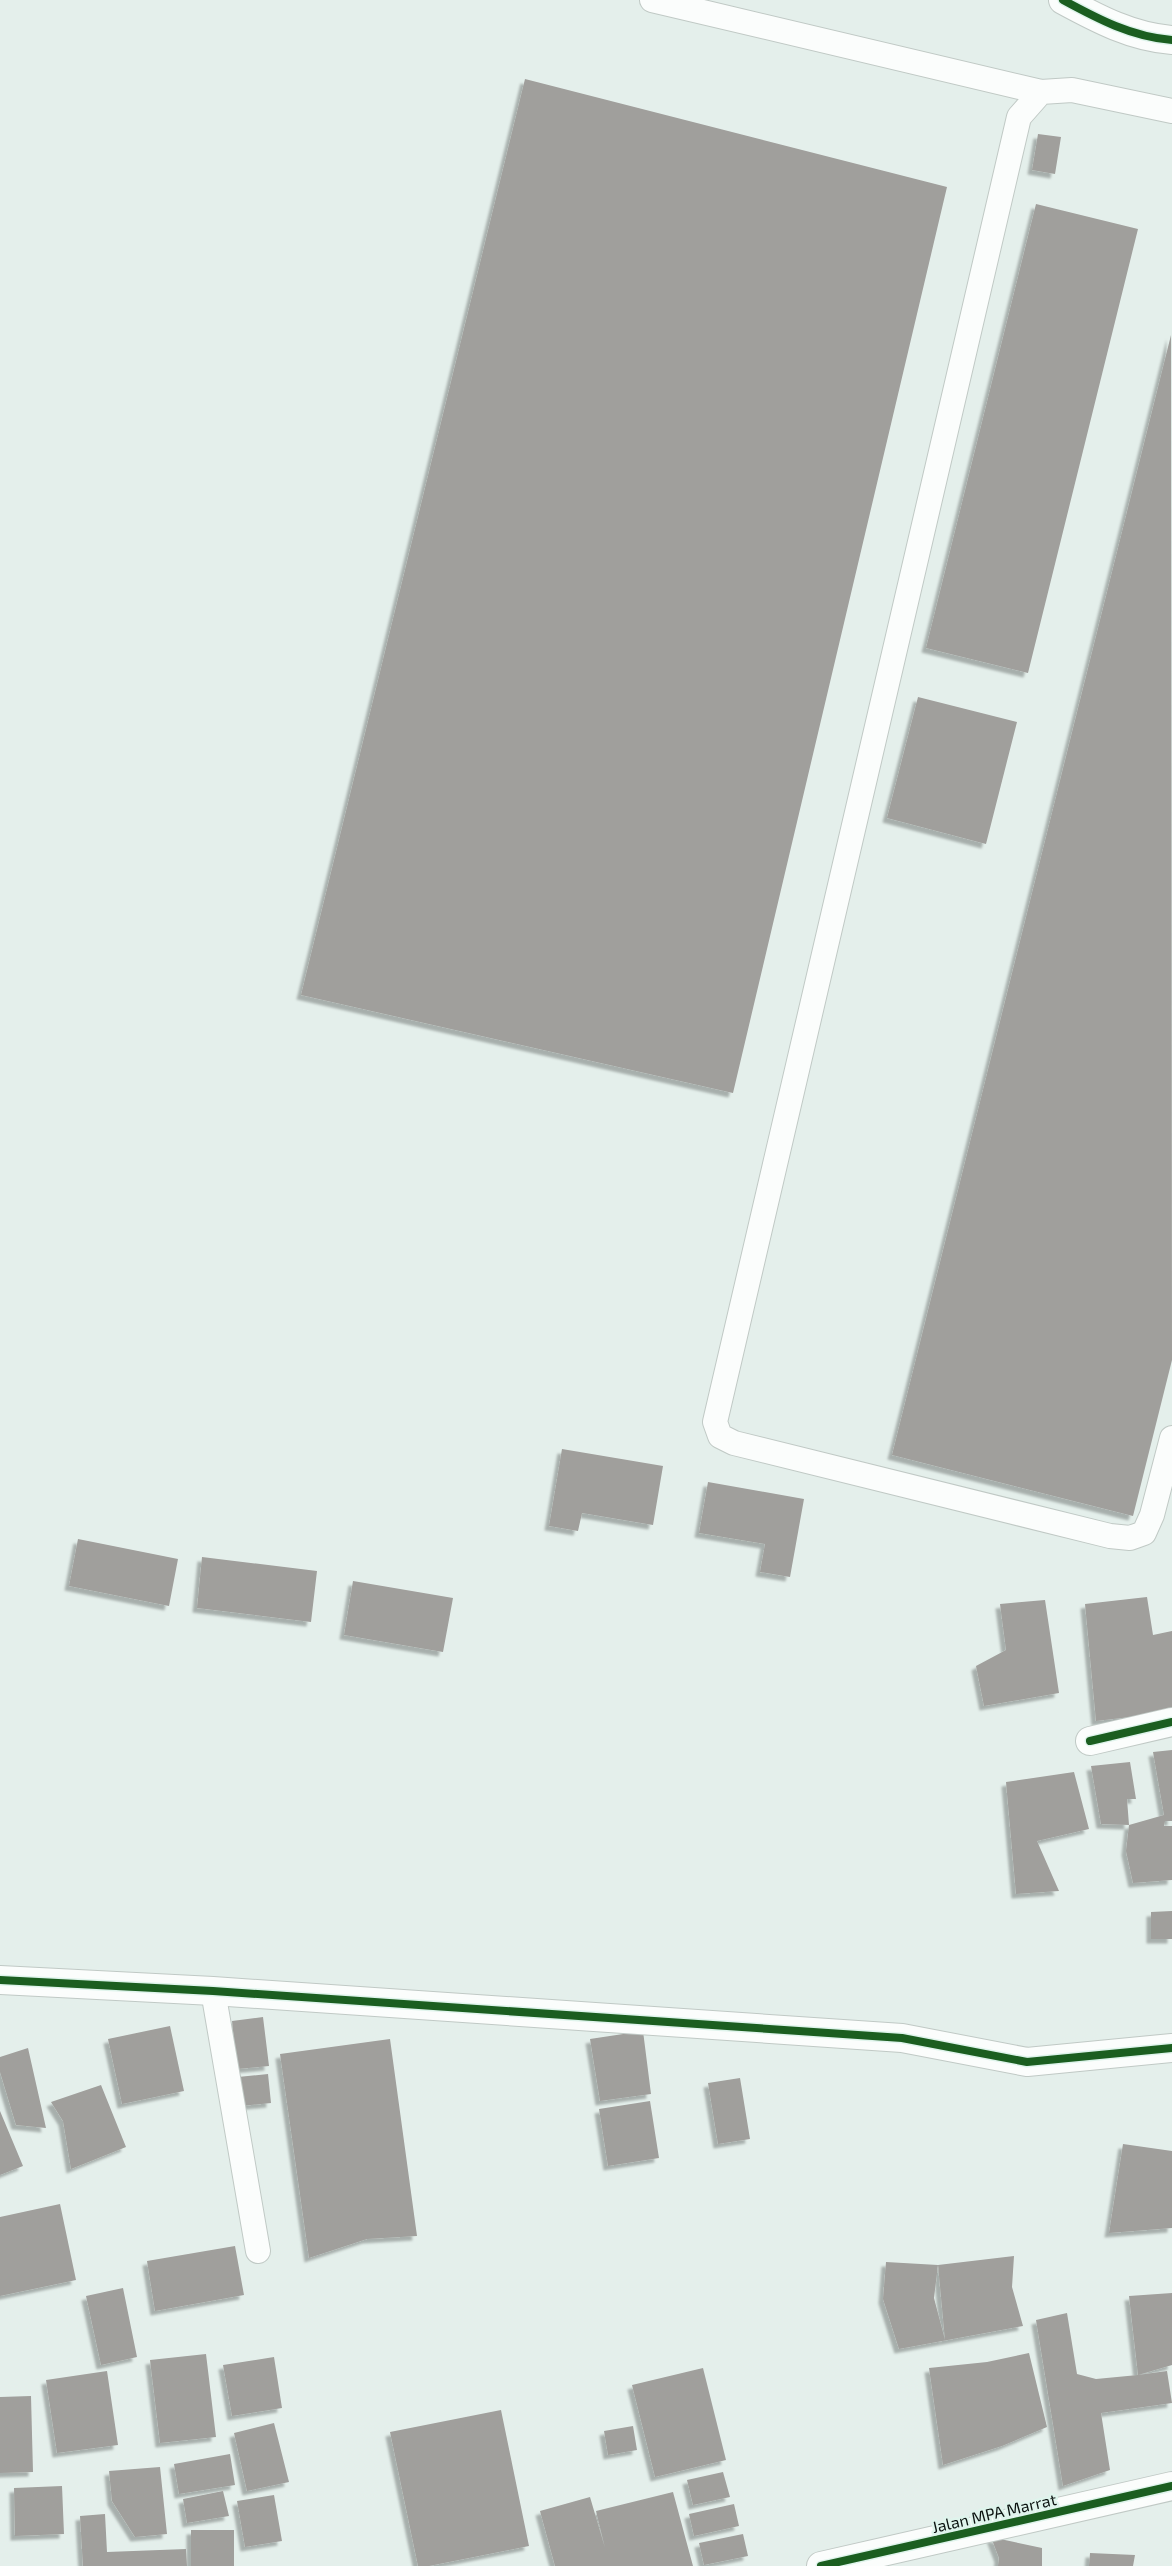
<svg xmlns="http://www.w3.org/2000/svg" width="1172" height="2566" font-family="'Exo 2',sans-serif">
	<defs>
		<filter id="shadow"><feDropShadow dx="-4.5" dy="4.5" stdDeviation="1" flood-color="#0004"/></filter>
	</defs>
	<rect width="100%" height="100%" fill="#e4efeb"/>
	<!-- building -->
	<path fill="#a09f9c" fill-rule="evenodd" filter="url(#shadow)" d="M525,79L947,187L733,1093L301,995Z
		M1038,134L1061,137L1055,174L1032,170Z
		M1036,204L1138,229L1028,673L926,648Z
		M1171,335L1172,1360L1133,1516L892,1455Z
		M918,697L1017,722L986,844L887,818Z
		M562,1449L663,1466L653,1525L582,1513L578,1531L549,1526Z
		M708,1482L804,1499L790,1577L760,1572L765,1544L699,1533Z
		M78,1539L178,1559L169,1606L69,1586Z
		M202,1557L317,1571L311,1622L197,1608Z
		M353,1581L453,1598L443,1652L344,1635Z
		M1147,1597L1153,1635L1172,1631V1712L1096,1721L1085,1604Z
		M1045,1600L1059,1693L984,1706L976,1666L1006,1650L1000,1604Z
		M1172,1750V1821H1165L1164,1826H1172V1880L1133,1883L1126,1851L1129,1825L1101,1824L1091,1766L1130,1762L1136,1799H1127L1129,1825L1164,1815L1153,1752Z
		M1074,1772L1089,1829L1037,1841L1059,1891L1016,1894L1006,1782Z
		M1172,1911V1939H1151V1912Z
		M263,2017L269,2066L237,2069L232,2021Z
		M170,2026L184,2091L122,2104L108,2039Z
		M643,2031L651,2094L600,2101L590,2039Z
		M390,2039L417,2236L367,2239L309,2258L280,2054Z
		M28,2048L46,2128L16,2125L0,2072V2057Z
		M268,2074L271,2103L241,2106L238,2077Z
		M740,2078L750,2139L718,2144L708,2083Z
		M101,2085L126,2147L71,2169L63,2121L51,2102Z
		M650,2101L659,2158L608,2166L599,2109Z
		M0,2111L23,2166L0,2175Z
		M1123,2144L1172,2151V2228L1109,2233Z
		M60,2204L76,2280L0,2296V2217Z
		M235,2246L244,2295L155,2311L147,2261Z
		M1014,2256L1012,2287L1023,2326L899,2349L883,2299L886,2262L938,2265ZM938,2265L945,2340L934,2298Z
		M123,2288L137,2357L101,2365L86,2296Z
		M1172,2293V2365L1138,2375L1167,2371L1172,2403L1101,2413L1110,2470L1063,2486L1036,2320L1067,2313L1077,2374L1096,2379L1138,2375L1129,2296Z
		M1029,2353L1047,2427L1002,2446L943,2465L929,2368L987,2362Z
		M206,2354L216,2437L160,2443L150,2360Z
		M274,2357L282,2408L232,2416L223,2365Z
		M703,2368L726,2460L655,2477L632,2385Z
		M107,2371L118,2445L57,2453L46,2380Z
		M31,2396L33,2472L0,2473V2397Z
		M501,2410L529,2546L429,2566H418L390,2432Z
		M274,2423L289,2482L247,2491L234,2433Z
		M633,2426L637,2450L608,2455L604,2431Z
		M230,2454L235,2485L179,2494L174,2464Z
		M160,2467L167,2534L135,2537L112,2501L109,2471Z
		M723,2472L730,2497L693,2505L687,2480Z
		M62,2486L64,2534L15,2536L14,2488Z
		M223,2491L229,2516L187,2523L183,2499Z
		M673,2492L693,2566H555L540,2511L590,2497L605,2548L596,2511Z
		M274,2495L282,2541L245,2547L237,2501Z
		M734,2504L739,2526L694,2536L689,2514Z
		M105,2514L107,2552L186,2549L187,2566H83L80,2516Z
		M191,2530H234V2566H191Z
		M743,2534L748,2556L704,2565L699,2543Z
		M991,2537L1042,2548V2566H998L999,2558Z
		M1090,2553L1135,2555L1133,2566H1089Z"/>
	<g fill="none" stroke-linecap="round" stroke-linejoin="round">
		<defs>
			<path id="service" d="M652,0L1041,92
				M1172,111L1072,90L1041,92L1019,117L715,1422L720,1436L734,1443L1110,1536L1130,1538L1144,1533L1152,1515L1172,1438
				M213,1991L258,2251"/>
			<path id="minor" d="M1063,0C1098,19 1132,37 1172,40
				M1090,1741L1172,1722
				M0,1980L213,1991L902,2038L1027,2062L1172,2048
				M821,2566L1172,2486"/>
		</defs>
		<!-- service casing -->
		<use href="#service" stroke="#c0c9c5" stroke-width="26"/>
		<!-- minor casing -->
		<use href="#minor" stroke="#c0c9c5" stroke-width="30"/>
		<!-- service -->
		<use href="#service" stroke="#fbfdfc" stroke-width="24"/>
		<!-- minor -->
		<use href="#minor" stroke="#fbfdfc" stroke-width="28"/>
		<defs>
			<path id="cycleway" d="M1063,0C1098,19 1132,37 1172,40
				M1090,1741L1172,1722
				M0,1980L213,1991L902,2038L1027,2062L1172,2048
				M821,2566L1172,2486"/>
		</defs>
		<!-- cycleway casing -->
		<use href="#cycleway" stroke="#dff4ec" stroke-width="11"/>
		<!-- cycleway -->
		<use href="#cycleway" stroke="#1b5e20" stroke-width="8"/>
	</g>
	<g text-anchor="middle" stroke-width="5" stroke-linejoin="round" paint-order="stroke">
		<!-- street labels -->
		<g font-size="16" fill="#0b1310" stroke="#dff4ec">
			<text transform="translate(994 2513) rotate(-13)" y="6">Jalan MPA Marrat</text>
		</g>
	</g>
</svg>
